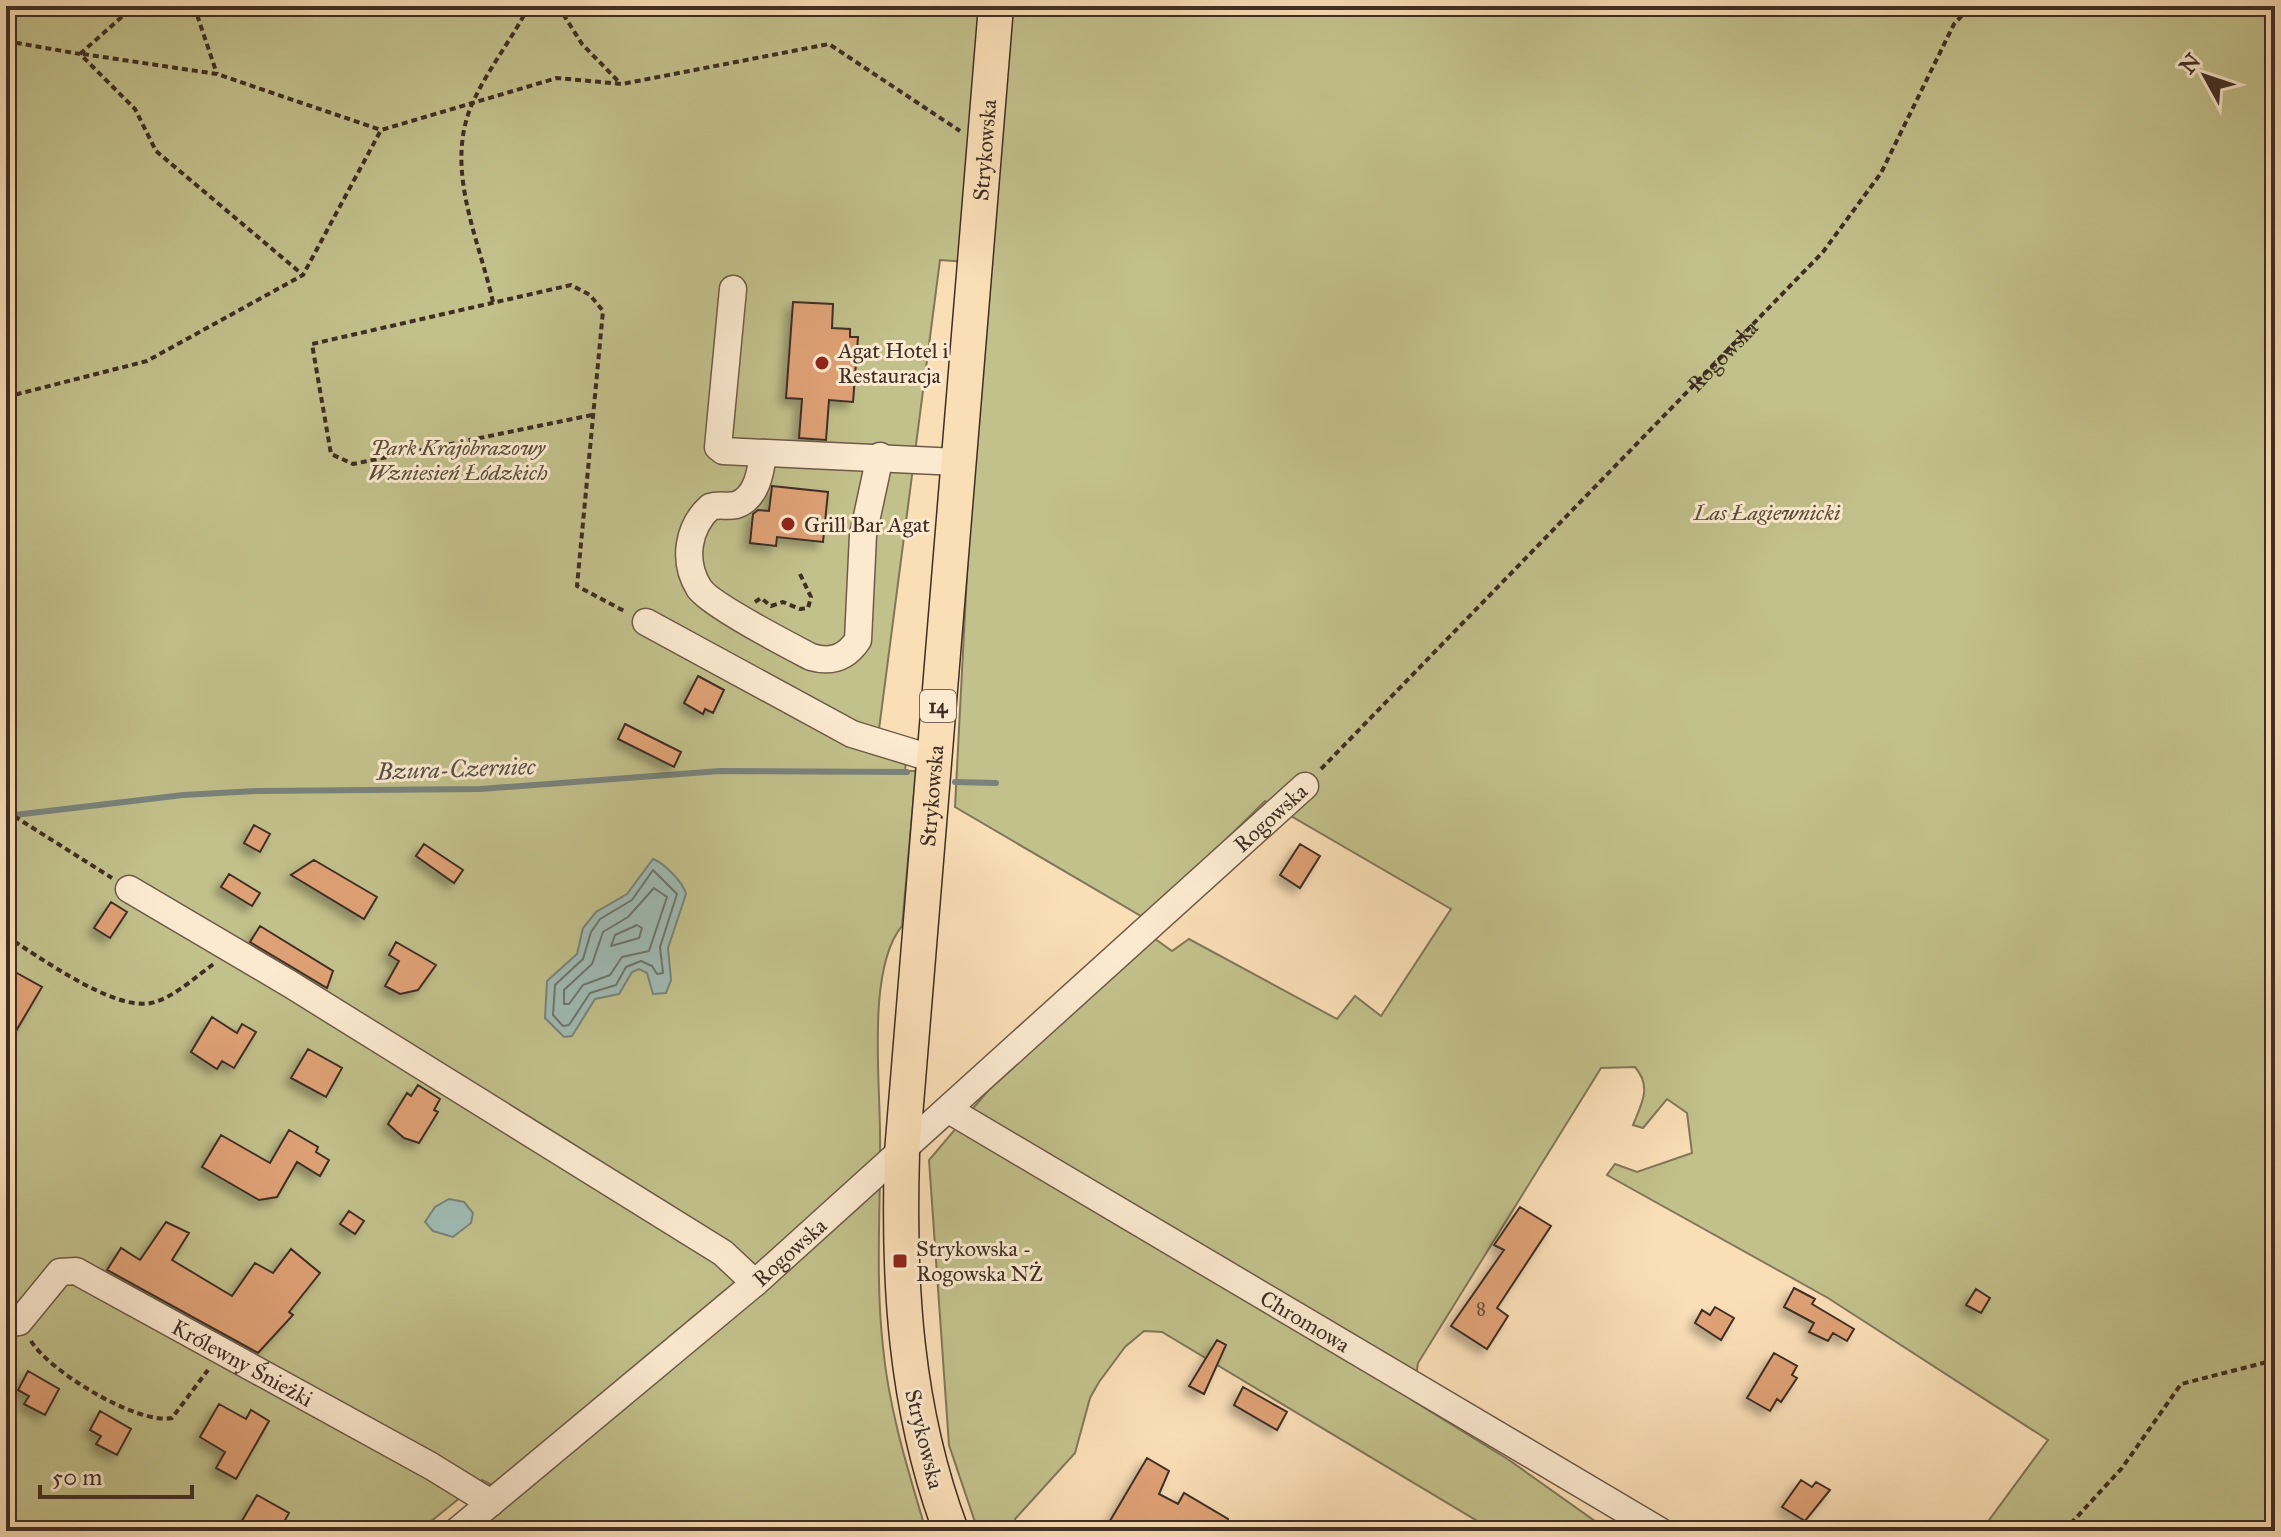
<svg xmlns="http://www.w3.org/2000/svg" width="2281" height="1537" font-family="'IM FELL Great Primer',serif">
	<defs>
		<filter id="shadow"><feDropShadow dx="-6" dy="6" stdDeviation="4" flood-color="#0004"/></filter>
	</defs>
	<rect width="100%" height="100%" fill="#fadeb6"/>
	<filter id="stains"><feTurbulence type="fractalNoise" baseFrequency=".0025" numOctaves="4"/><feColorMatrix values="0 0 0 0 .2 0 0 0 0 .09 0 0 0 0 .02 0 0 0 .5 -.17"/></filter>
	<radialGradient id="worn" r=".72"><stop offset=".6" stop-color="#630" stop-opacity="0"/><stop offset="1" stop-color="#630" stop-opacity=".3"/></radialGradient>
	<!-- green -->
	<path fill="#c2c08b" stroke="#807758" stroke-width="2" d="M6,6H2275V1531H1981L2048,1440L1828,1298L1607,1175L1615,1164L1637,1172L1692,1153L1687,1113L1667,1099L1643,1128L1633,1125C1642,1103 1652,1087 1635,1067L1601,1068L1418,1363L1412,1400L1509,1460L1609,1531H1494L1162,1332L1144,1331L1125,1347L1099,1382L1090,1398L1075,1453L1015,1519L1017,1531H978L949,1445L929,1160L992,1086L1151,936L1172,951L1189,939L1337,1019L1355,996L1381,1016L1451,909L1265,801L1178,887L1141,916L955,807L983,263L940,260L878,737L908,739L905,771H916L902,926C867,968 880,1079 880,1134C881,1205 875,1276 883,1347C889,1410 908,1470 926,1531H473L513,1496L482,1480L419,1531H6Z"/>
	<!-- water -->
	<path fill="#9fbbb4" stroke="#79837b" stroke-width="2" d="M653,859C664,863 683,882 686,894L668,948L671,980L666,993L653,994L647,973L639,969L632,972L619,994L595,999L572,1036L564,1037L545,1018L547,981L577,954L583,928L596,912L627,894Z
		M449,1199L464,1202L473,1213L471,1223L453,1237L433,1231L425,1222L435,1207Z"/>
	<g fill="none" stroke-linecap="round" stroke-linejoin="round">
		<!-- shore -->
		<path stroke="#6f746c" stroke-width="2" d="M653,870L677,894L660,947L663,973L657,974L652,966L641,961L626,967L616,985L590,993L569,1025L563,1026L553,1015L555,985L583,959L591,932L600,919L632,900Z
			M654,888L667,897L649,951L622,957L610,975L583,985L569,1004H564V990L592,964L603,932L628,917Z
			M637,925L642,928L639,938L611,946L615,935Z"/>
		<!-- stream -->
		<path stroke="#79837b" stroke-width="6" d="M955,782L996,783
			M6,816L183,795L257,791L480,789L720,771L907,772"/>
	</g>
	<!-- building -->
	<path fill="#dea175" stroke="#3f2e25" stroke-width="2" filter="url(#shadow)" d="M793,302L833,304L832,328L850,329V337H858L853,402L829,400L826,440L799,438L802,399L786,398Z
		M772,486L828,492L823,542L777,537L776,546L750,543L753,514L758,510L769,511Z
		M698,676L724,690L713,713L705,709L703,714L684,703Z
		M625,724L681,752L674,767L618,739Z
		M254,825L270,834L260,852L244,843Z
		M424,844L463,870L454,883L416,856Z
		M1300,844L1320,856L1300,888L1280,875Z
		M314,860L377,897L364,919L291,875Z
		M229,874L260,893L252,906L221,887Z
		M111,902L127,912L110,938L94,928Z
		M260,926L333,971L327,988L250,942Z
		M396,942L436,965L418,990L400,994L385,986L399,961L389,955Z
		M15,972L42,987L16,1031L6,1025V988Z
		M212,1017L237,1033L242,1024L256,1032L234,1068L222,1061L217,1069L191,1052Z
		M308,1049L342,1068L326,1097L291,1078Z
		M418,1085L440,1099L434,1110L438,1112L419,1143L404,1138L388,1124L407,1093L411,1096Z
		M289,1130L318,1147L316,1152L329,1160L320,1176L297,1162L277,1197L259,1200L202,1167L221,1135L270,1163Z
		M1520,1207L1551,1226L1497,1308L1508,1316L1487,1349L1451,1326L1504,1250L1494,1245Z
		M349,1211L364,1221L355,1234L340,1224Z
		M166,1222L189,1233L172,1260L232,1296L255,1263L273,1273L291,1249L320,1273L289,1312L293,1315L258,1353L107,1270L121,1248L140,1260Z
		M1794,1288L1815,1299L1812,1304L1854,1329L1847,1341L1833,1333L1828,1341L1809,1332L1814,1323L1784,1307Z
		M1976,1289L1990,1298L1981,1313L1966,1305Z
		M1715,1307L1734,1318L1721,1340L1695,1323L1702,1310L1710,1315Z
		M1217,1340L1226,1345L1204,1394L1189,1386Z
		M1774,1353L1797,1366L1792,1375L1797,1378L1781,1402L1777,1399L1770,1411L1747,1398Z
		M28,1371L59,1389L45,1415L24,1404L29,1396L18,1390Z
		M1243,1387L1287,1412L1277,1430L1234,1405Z
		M219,1404L246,1419L251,1410L269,1421L236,1479L216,1468L225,1452L200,1437Z
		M100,1411L131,1429L117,1455L96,1444L101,1436L90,1430Z
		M1147,1458L1169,1471L1159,1494L1178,1504L1184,1493L1228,1519L1222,1531H1104Z
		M1801,1480L1812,1487L1816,1482L1830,1490L1805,1521L1782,1507Z
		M257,1495L289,1513L279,1531H236Z"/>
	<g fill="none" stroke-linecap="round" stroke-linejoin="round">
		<defs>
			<g id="minor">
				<path d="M733,289L718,447L723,451L958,462"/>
				<path d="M763,453C761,471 757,498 736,505C727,507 719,504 710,507C688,527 682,561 699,588C709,604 790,646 811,657C832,663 846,658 858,640L863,535L880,456"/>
				<path d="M646,622L852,734L934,759"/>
				<path d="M129,889L290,984L723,1253L755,1283"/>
				<path id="s2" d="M949,1110L1660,1531"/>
				<path id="s3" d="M6,1324L19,1322L60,1272L76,1271L431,1466L491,1503"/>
				<path id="s4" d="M457,1531L755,1283L1305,786"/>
			</g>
			<g id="major">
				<path id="s5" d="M951,1531C905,1408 898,1283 902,1153L996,6"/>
			</g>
		</defs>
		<!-- minor casing -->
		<use href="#minor" stroke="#6e5a49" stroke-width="29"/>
		<!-- major casing -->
		<use href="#major" stroke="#3f2e25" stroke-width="37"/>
		<!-- path -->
		<g stroke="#3f2e25" stroke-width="4" stroke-dasharray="6 4" stroke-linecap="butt">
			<path d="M194,6L217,74"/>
			<path d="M558,6L582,44L620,83"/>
			<path d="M6,41L80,54L135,109L156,151L303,275"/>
			<path d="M80,54L134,6"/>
			<path d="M83,54L217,74L381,130"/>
			<path d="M493,302C479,239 443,167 473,102C488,69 512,39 529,6"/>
			<path d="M6,397L147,361L303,275L381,130L557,78L622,84L829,44L960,131"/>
			<path d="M592,415L353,464L331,454L312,344L571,285L590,295L603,311L577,586L626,612"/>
			<path d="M755,602L761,598L771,606L783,602L800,609L808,608L811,597L800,574"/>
			<path id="s1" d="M1321,769L1823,252L1881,173L1954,24L1971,6"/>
			<path d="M6,811L112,878"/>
			<path d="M6,936C38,956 113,1011 151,1003C174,998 196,976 215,963"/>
			<path d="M31,1341C49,1371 137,1425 172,1418L208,1370"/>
			<path d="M2064,1531L2122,1468L2181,1384L2275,1360"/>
		</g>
		<!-- minor -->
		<use href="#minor" stroke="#fcead0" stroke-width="26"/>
		<!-- major -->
		<use href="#major" stroke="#fadeb6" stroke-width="34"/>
	</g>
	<!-- markers -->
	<g fill="#8f2418" stroke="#fcead0" stroke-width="3">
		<circle cx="822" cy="363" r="8"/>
		<circle cx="788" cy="524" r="8"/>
		<rect x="892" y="1253" width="16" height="16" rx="4"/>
	</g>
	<g text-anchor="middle" stroke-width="6" stroke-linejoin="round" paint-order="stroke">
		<!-- number labels -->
		<g font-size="18" fill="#674b39">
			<text x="1481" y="1315">8</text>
		</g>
		<!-- shield labels -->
		<rect fill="#fcead0" stroke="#786658" stroke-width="2" x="920" y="690" width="36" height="32" rx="6"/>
		<g font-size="20" font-weight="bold" fill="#3f2e25">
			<text x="938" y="713">14</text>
		</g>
		<!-- street labels -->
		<g font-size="22" fill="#3f2e25" stroke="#fcead0">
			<text dy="8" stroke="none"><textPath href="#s5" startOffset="1390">Strykowska</textPath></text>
			<text dy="8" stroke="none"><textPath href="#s1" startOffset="576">Rogowska</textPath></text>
			<text dy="8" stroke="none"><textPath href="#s5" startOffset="742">Strykowska</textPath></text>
			<text dy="8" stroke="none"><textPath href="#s4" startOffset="1082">Rogowska</textPath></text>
			<text dy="8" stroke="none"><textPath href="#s4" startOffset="434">Rogowska</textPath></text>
			<text dy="8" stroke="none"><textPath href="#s2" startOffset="414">Chromowa</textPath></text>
			<text dy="8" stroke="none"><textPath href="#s3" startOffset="284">Królewny Śnieżki</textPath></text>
			<text transform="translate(925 1439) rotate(76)" y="8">Strykowska</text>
		</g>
		<!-- poi labels -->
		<g font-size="22" fill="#3f2e25" stroke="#fcead0" text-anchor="start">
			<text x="838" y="358">Agat Hotel i<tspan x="838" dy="25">Restauracja</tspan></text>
			<text x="804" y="532">Grill Bar Agat</text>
			<text x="916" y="1256">Strykowska -<tspan x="916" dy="25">Rogowska NŻ</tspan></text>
		</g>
		<!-- park labels -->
		<g font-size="22" font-style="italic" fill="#594b39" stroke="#fcead0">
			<text x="458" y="455">Park Krajobrazowy<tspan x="458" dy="25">Wzniesień Łódzkich</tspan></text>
			<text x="1767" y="520">Las Łagiewnicki</text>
		</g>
		<!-- water labels -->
		<g font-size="24" font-style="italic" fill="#575149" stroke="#fcead0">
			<text transform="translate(456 769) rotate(-2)" y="8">Bzura-Czerniec</text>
		</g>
	</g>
	<!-- margin -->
	<rect width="2281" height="1537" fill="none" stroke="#fadeb6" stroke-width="32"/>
	<rect x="8" y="8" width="2265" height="1521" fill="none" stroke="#3f2e25" stroke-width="4"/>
	<rect x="16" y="16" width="2249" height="1505" fill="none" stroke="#3f2e25" stroke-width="2"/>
	<!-- north arrow -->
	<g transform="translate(2205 76) rotate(310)" stroke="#fcead0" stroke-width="6" paint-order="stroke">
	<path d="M0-6L14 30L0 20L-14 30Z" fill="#3f2e25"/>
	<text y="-12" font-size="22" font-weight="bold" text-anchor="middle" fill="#3f2e25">N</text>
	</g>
	<!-- scale -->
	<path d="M40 1485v12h152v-12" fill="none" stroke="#3f2e25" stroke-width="4"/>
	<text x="52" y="1485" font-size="24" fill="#3f2e25" stroke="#fcead0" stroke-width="6" paint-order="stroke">50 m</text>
	<rect width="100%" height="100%" filter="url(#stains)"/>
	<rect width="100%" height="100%" fill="url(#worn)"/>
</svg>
